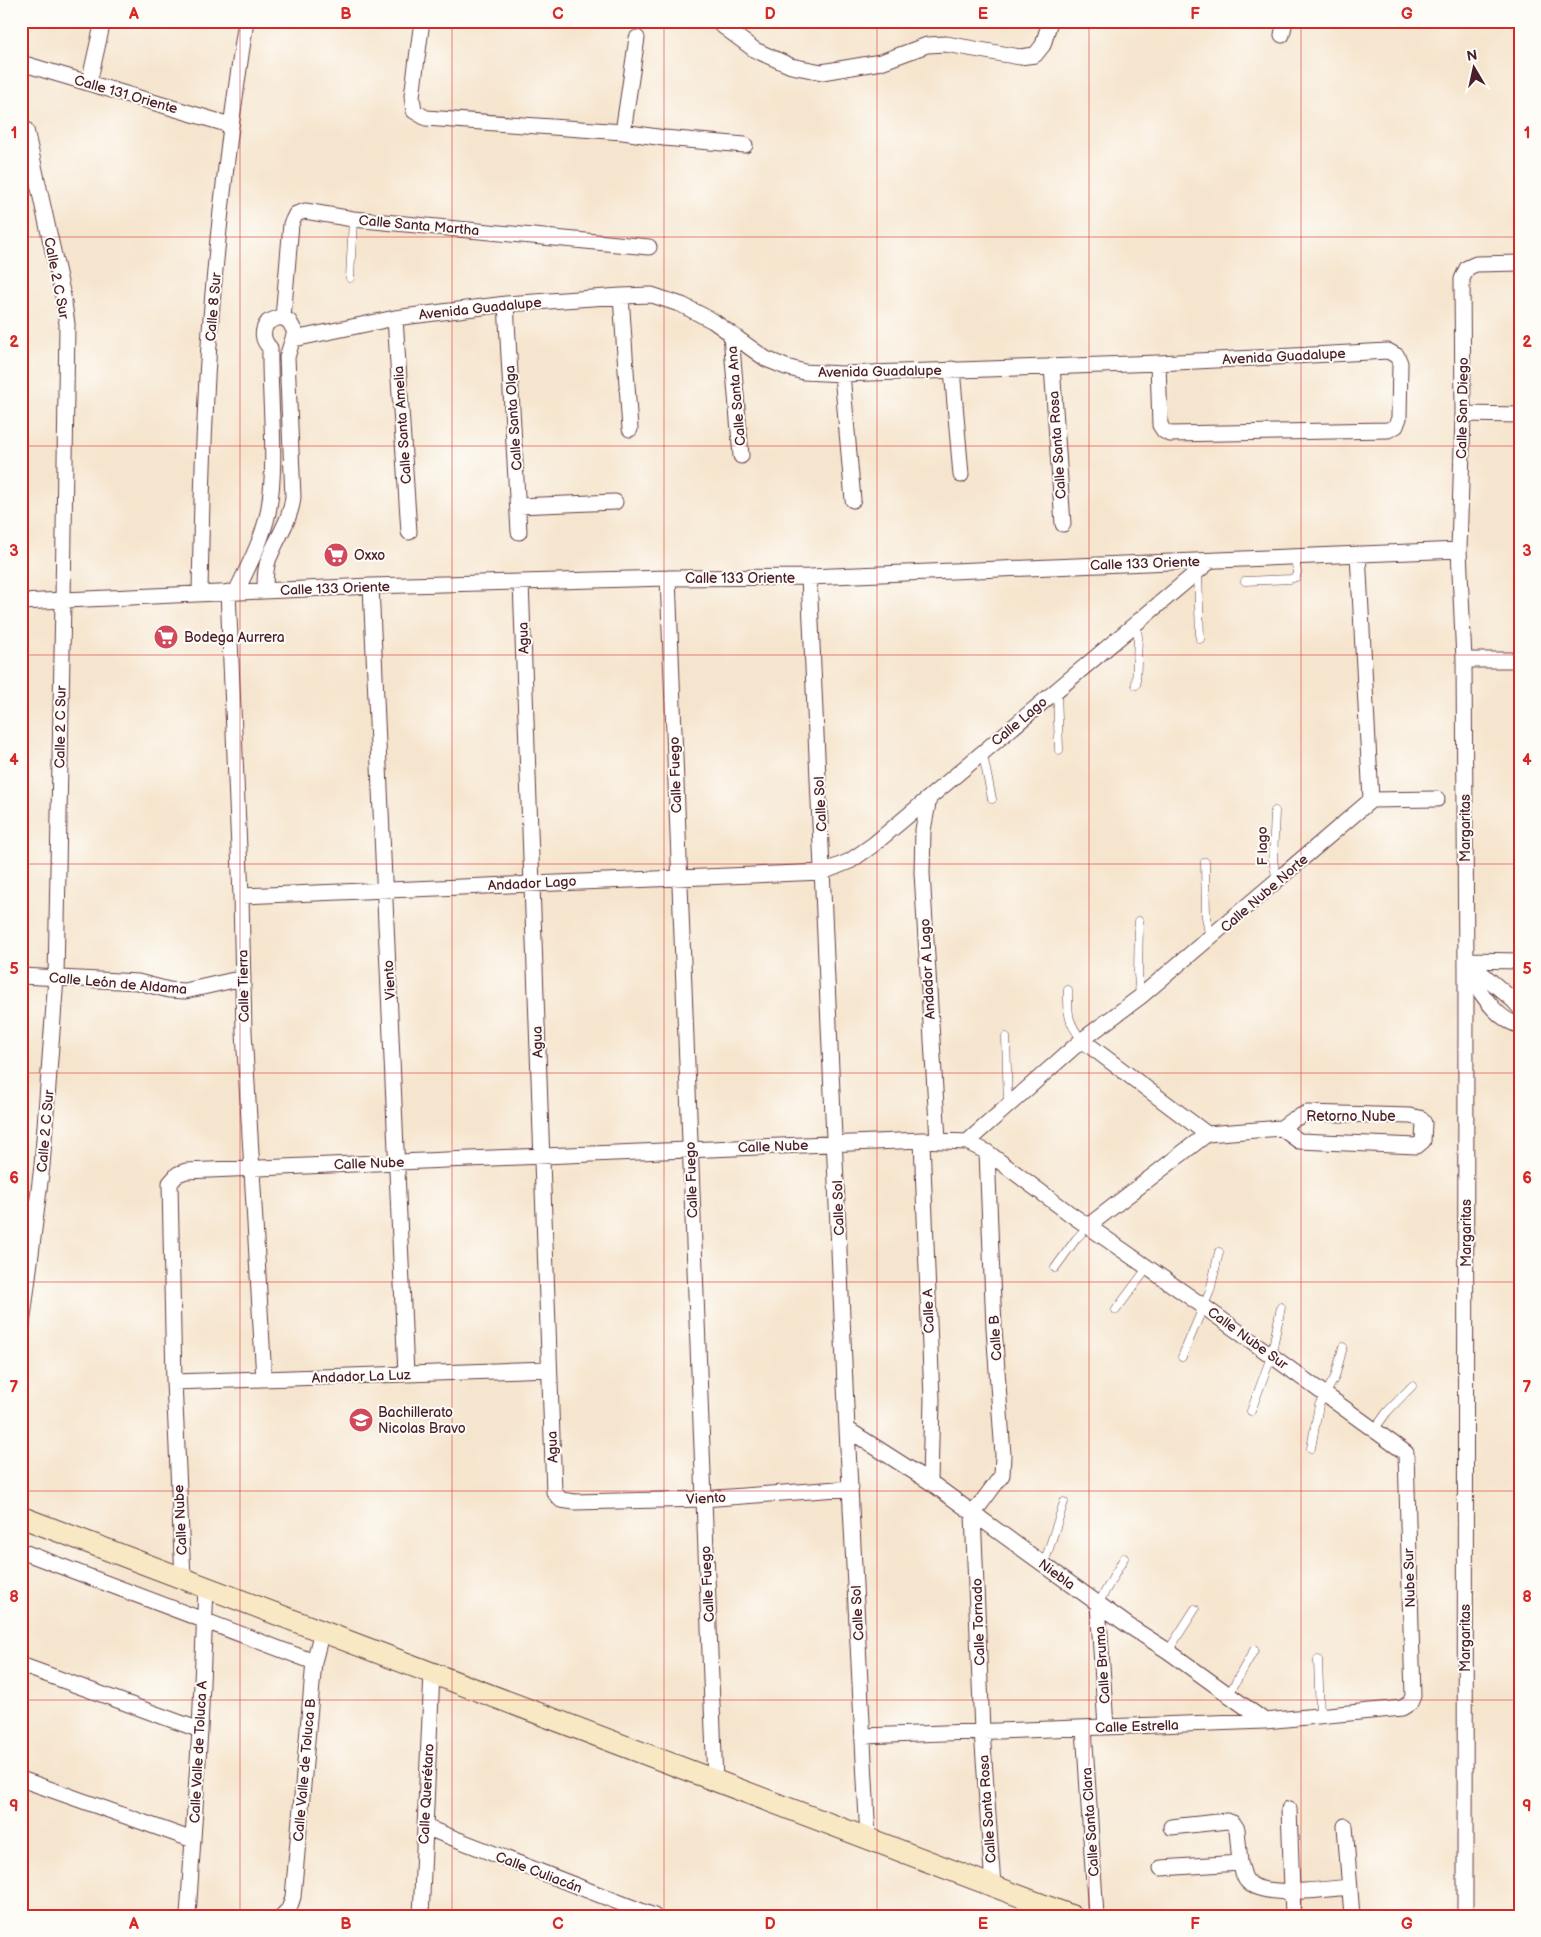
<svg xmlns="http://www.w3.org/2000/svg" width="1541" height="1937" font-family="'Balsamiq Sans',sans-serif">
	<rect width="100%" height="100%" fill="#fdfcf7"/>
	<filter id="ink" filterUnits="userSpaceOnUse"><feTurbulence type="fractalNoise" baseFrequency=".02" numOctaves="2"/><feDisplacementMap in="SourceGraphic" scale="10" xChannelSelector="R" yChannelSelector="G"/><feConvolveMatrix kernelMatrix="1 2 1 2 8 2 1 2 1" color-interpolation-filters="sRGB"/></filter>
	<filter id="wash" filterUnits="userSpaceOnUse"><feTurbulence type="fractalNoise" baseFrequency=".0096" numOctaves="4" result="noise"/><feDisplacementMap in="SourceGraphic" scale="20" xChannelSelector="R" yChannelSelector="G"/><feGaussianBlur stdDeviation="1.12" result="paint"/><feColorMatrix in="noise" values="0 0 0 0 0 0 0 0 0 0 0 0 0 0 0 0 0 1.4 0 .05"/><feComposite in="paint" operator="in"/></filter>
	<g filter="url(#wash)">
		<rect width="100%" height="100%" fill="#f6e5ce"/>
	</g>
	<g filter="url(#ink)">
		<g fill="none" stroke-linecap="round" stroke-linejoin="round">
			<defs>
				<path id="lane" d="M350,278L353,219
					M1198,572L1200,639
					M1245,581L1290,579L1296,577L1297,572L1295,557
					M1136,685L1138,637L1136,622
					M1057,691L1059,750
					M981,754L984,760L992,799
					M1275,811L1273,860L1277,881
					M1205,862L1206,917L1210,939
					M1139,921L1138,974L1140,996
					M1068,990C1068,1014 1067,1021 1082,1040
					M1006,1037L1008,1105
					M1055,1268L1076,1239L1088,1226
					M1116,1310L1148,1267
					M1182,1357L1210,1291L1219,1252
					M1251,1411L1271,1357L1281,1307
					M1374,1430L1387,1412L1412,1386
					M1311,1448L1319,1405L1335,1377L1343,1347
					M1044,1564L1064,1502
					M1098,1604L1124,1558
					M1168,1651L1195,1609
					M1318,1660L1320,1715
					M1229,1694L1254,1650"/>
				<path id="street" d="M422,21L412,96L414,111L426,118L623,132L664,138L745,145
					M716,21L755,50L791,66L822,72L881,62L927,45L946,44L1020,57L1035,55L1043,45L1050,21
					M1282,35L1285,21
					M21,63L230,125
					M89,83L103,21
					M21,125L26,130L63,296L67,324L63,600L56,978L42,1166L21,1333
					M623,132L637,38
					M621,296L630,429
					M506,304L519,532
					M283,318L291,224L296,214L305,211L353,219L649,247
					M395,318L409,532
					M731,335L741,456
					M294,339L395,318L506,304L621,296L652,295L682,305L713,321L766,359L786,367L804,372L842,374L1158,363L1388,351L1397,356L1400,363L1399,418L1396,426L1388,430L1170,434L1164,431L1160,425L1158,363
					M1052,366L1063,524
					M952,369L961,475
					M842,374L853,500
					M1463,414L1520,415
					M518,506L615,502
					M1358,554L1371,800
					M809,577L847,1429L868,1839
					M668,578L715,1781
					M521,582L554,1492L561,1500L575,1502L703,1499L851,1488
					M371,586L406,1374
					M228,592L241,896L244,1032L264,1379
					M236,592C248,567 262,541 268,513C278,461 269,402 270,348C262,340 261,331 268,322L280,317L289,321L295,332L287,357L293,497C291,519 278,536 270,556C265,566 265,579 265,591
					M200,594C201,536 202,478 205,420C210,286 226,153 246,21
					M21,602L371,586L668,578L809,577L1459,550
					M1464,660H1520
					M929,798L923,830L922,873L938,1140
					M1371,800L1437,799
					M241,896L823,872L850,861L873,845L1210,561
					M1466,960L1514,1001L1520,1008
					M1466,960L1520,961
					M1466,971C1479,989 1497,1022 1520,1025
					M21,976L138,982L169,990L185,991L243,978
					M1082,1040L1207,1134
					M1207,1134L1281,1128L1292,1120L1307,1113L1410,1116L1420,1118L1424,1123L1423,1141L1417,1146L1299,1141L1281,1128
					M922,1140L932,1399L930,1482
					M967,1142L1082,1040L1140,997L1371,800
					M987,1152L994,1328L1003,1455L1002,1475L973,1514L982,1731L993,1886
					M1088,1226L1207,1134
					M174,1382L549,1369
					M847,1429L930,1482L1129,1626L1168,1651L1265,1721
					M21,1551L314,1662
					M183,1578L174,1382L170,1183L178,1174L186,1171L922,1140L967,1142L987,1152L1069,1213L1203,1306L1406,1453L1413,1696L1410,1703L1402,1708L1265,1721L863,1736
					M1098,1604L1106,1727
					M21,1665L200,1730
					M1084,1728L1096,1916
					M21,1779L193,1840
					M1289,1809L1293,1916
					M1345,1826L1352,1916
					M425,1827L654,1916
					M1171,1827L1227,1821L1233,1823L1237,1829L1240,1863
					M1161,1868L1240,1863C1242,1868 1243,1877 1247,1881C1262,1899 1327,1889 1349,1887
					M188,1916L200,1730L206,1587
					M282,1916L289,1909L293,1897L314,1662L322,1631
					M421,1916L432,1673
					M1465,1916L1466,971L1464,660L1459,550L1463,414L1462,279L1467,268L1476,264L1520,263"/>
				<path id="secondary" d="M21,1517L1072,1916"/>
			</defs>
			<!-- lane casing -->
			<use href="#lane" stroke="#643d43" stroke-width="9"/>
			<!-- street casing -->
			<use href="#street" stroke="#643d43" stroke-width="17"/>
			<!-- secondary casing -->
			<use href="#secondary" stroke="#643d43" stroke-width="23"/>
			<!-- lane -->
			<use href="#lane" stroke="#fff" stroke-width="8"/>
			<!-- street -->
			<use href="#street" stroke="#fff" stroke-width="15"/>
			<!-- secondary -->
			<use href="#secondary" stroke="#f8e8c3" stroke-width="21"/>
		</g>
	</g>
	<!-- grid -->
	<path fill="none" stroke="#d62828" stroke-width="1" stroke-opacity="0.55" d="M240,21V1916M452,21V1916M664,21V1916M877,21V1916M1089,21V1916M1301,21V1916M21,237H1520M21,446H1520M21,655H1520M21,864H1520M21,1073H1520M21,1282H1520M21,1491H1520M21,1700H1520"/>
	<!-- icons -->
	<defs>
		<symbol id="supermarket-disc" viewBox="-11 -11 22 22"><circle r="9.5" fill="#d1495b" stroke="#fdfcf7"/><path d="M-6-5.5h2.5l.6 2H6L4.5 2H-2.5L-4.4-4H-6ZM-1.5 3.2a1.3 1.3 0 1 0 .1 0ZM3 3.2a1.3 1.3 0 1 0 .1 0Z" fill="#fff"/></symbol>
		<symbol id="school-disc" viewBox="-11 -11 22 22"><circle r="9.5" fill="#d1495b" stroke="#fdfcf7"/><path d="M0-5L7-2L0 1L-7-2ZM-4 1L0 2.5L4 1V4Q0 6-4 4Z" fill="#fff"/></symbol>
	</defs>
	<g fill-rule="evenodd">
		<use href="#supermarket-disc" x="322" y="541" width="28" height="28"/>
		<use href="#supermarket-disc" x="152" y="623" width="28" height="28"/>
		<use href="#school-disc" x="347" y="1406" width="28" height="28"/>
	</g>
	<g text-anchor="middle" stroke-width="4" stroke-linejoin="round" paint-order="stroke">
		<!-- street labels -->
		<g font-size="14" fill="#4a1f2b" stroke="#fdfcf7">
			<text transform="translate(126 94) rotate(16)" y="5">Calle 131 Oriente</text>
			<text transform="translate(419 225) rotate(5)" y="5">Calle Santa Martha</text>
			<text transform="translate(57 278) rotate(79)" y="5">Calle 2 C Sur</text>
			<text transform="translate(213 307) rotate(-85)" y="5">Calle 8 Sur</text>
			<text transform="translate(480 308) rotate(-6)" y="5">Avenida Guadalupe</text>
			<text transform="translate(1284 356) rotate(-3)" y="5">Avenida Guadalupe</text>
			<text transform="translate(880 371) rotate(-1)" y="5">Avenida Guadalupe</text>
			<text transform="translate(736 396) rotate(-95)" y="5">Calle Santa Ana</text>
			<text transform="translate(1462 408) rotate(-89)" y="5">Calle San Diego</text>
			<text transform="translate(513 418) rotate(-94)" y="5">Calle Santa Olga</text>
			<text transform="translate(402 425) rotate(-94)" y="5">Calle Santa Amelia</text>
			<text transform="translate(1057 445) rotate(-94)" y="5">Calle Santa Rosa</text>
			<text transform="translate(1145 563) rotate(-2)" y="5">Calle 133 Oriente</text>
			<text x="740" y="583">Calle 133 Oriente</text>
			<text transform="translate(335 588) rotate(-2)" y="5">Calle 133 Oriente</text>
			<text transform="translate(523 638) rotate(-92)" y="5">Agua</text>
			<text transform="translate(1019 721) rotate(-40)" y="5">Calle Lago</text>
			<text transform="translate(60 727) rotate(-89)" y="5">Calle 2 C Sur</text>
			<text transform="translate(675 775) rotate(-92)" y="5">Calle Fuego</text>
			<text transform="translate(820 804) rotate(-93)" y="5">Calle Sol</text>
			<text transform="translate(1465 828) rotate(-90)" y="5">Margaritas</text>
			<text transform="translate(1262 846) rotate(-91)" y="5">F lago</text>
			<text transform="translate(532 883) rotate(-3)" y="5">Andador Lago</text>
			<text transform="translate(1264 893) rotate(-41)" y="5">Calle Nube Norte</text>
			<text transform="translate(927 969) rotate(-93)" y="5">Andador A Lago</text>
			<text transform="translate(389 980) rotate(-93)" y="5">Viento</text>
			<text transform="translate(118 983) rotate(5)" y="5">Calle León de Aldama</text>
			<text transform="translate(243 986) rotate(-91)" y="5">Calle Tierra</text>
			<text transform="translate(537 1042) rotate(-92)" y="5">Agua</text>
			<text x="1351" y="1121">Retorno Nube</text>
			<text transform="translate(45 1131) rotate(-85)" y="5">Calle 2 C Sur</text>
			<text transform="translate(773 1146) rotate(-2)" y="5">Calle Nube</text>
			<text transform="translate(369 1163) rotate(-2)" y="5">Calle Nube</text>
			<text transform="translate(691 1180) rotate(-92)" y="5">Calle Fuego</text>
			<text transform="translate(838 1208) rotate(-92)" y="5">Calle Sol</text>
			<text transform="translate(1466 1233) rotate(-90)" y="5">Margaritas</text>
			<text transform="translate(928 1311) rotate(-92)" y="5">Calle A</text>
			<text transform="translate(995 1338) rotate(-94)" y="5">Calle B</text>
			<text transform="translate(1248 1338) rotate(36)" y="5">Calle Nube Sur</text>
			<text transform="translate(361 1376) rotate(-2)" y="5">Andador La Luz</text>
			<text transform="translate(552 1447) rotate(-92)" y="5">Agua</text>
			<text transform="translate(706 1498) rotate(-3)" y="5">Viento</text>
			<text transform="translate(180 1520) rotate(-93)" y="5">Calle Nube</text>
			<text transform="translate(1057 1574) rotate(36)" y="5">Niebla</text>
			<text transform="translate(1409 1578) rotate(-92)" y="5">Nube Sur</text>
			<text transform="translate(707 1584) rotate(-93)" y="5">Calle Fuego</text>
			<text transform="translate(857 1613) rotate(-93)" y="5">Calle Sol</text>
			<text transform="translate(978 1622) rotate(-92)" y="5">Calle Tornado</text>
			<text transform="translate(1465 1638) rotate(-90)" y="5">Margaritas</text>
			<text transform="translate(1102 1665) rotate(-94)" y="5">Calle Bruma</text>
			<text transform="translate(1137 1726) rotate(-2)" y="5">Calle Estrella</text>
			<text transform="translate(198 1752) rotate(-87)" y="5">Calle Valle de Toluca A</text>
			<text transform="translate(304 1770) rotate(-85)" y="5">Calle Valle de Toluca B</text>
			<text transform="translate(426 1794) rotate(-87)" y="5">Calle Querétaro</text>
			<text transform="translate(987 1809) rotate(-94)" y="5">Calle Santa Rosa</text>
			<text transform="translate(1090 1822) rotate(-94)" y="5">Calle Santa Clara</text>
			<text transform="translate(539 1872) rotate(21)" y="5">Calle Culiacán</text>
		</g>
		<!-- poi labels -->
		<g font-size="14" fill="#4a1f2b" stroke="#fdfcf7" text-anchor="start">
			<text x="354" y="560">Oxxo</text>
			<text x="184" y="642">Bodega Aurrera</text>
			<text x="378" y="1417">Bachillerato<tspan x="378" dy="16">Nicolas Bravo</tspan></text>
		</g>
	</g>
	<!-- margin -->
	<rect width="1541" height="1937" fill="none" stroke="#fdfcf7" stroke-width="55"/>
	<!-- north arrow -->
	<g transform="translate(1474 68) rotate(351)" stroke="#fdfcf7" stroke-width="4" paint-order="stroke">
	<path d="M0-4L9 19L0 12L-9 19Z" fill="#4a1f2b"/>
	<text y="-8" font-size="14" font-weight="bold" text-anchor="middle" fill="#4a1f2b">N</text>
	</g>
	<rect x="28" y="28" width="1486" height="1882" fill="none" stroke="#d62828" stroke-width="2"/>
	<g font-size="16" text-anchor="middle" font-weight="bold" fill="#d62828">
		<text x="134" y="19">A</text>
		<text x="346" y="19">B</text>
		<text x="558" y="19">C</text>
		<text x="770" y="19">D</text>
		<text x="983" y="19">E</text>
		<text x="1195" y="19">F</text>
		<text x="1407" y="19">G</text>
		<text x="14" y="138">1</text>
		<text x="1527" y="138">1</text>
		<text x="14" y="347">2</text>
		<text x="1527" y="347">2</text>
		<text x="14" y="556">3</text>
		<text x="1527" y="556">3</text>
		<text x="14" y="765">4</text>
		<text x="1527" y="765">4</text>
		<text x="14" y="974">5</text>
		<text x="1527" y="974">5</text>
		<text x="14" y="1183">6</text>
		<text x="1527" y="1183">6</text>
		<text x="14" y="1392">7</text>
		<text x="1527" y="1392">7</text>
		<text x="14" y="1602">8</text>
		<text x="1527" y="1602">8</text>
		<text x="14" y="1811">9</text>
		<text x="1527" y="1811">9</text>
		<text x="134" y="1929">A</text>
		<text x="346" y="1929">B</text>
		<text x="558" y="1929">C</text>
		<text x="770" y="1929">D</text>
		<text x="983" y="1929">E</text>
		<text x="1195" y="1929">F</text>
		<text x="1407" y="1929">G</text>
	</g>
</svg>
